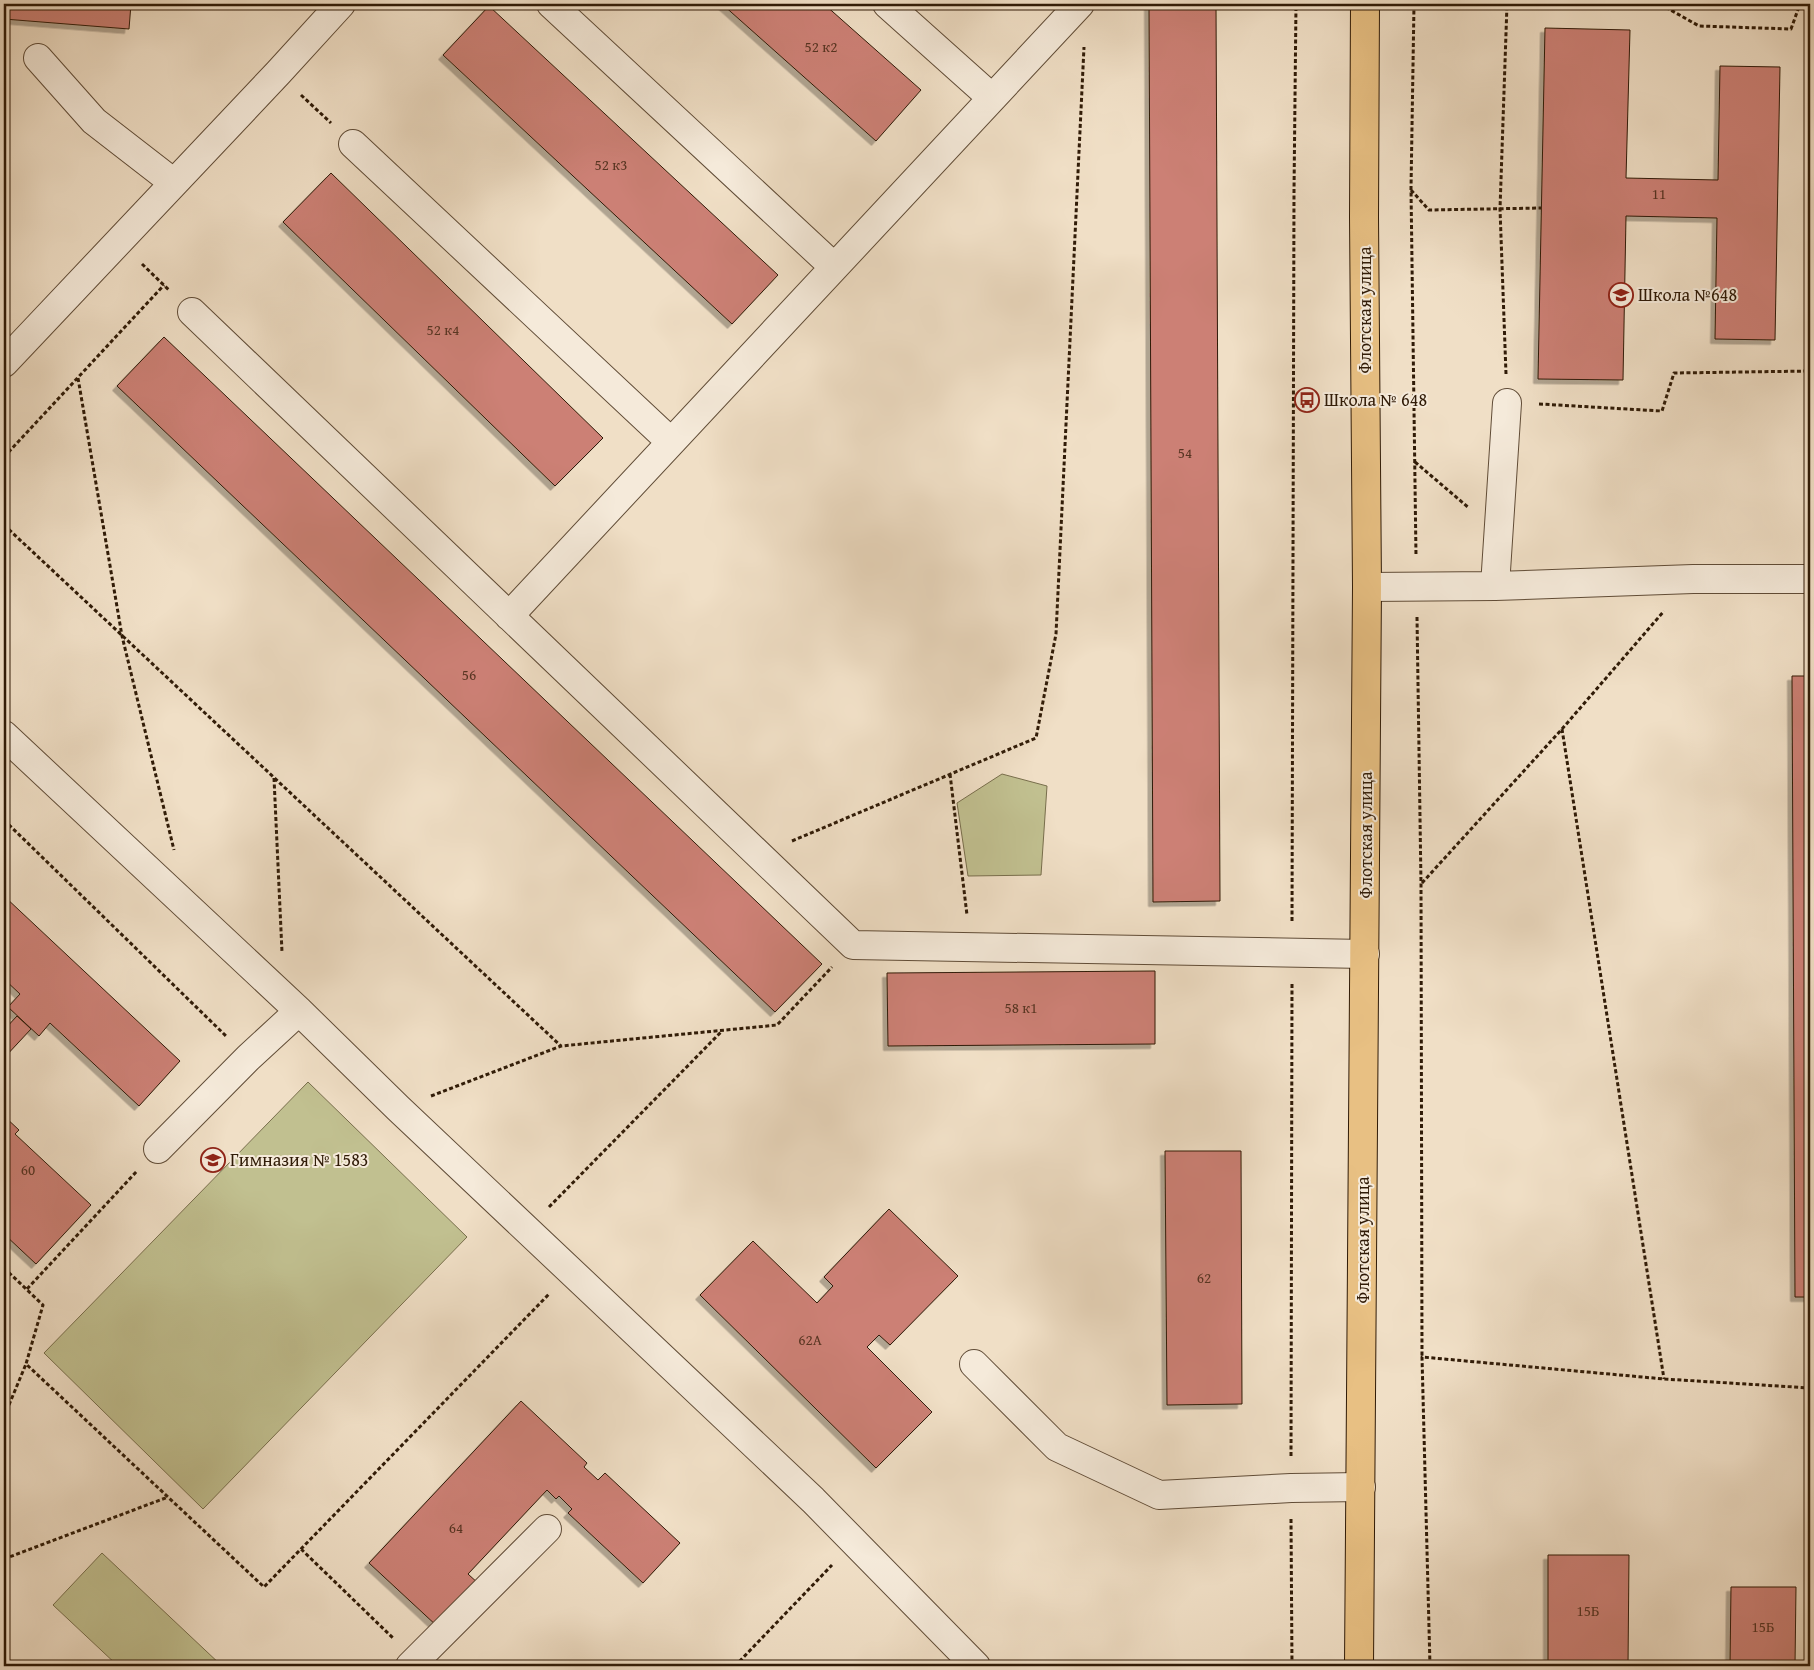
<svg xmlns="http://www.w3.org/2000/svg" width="1814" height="1670" font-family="'Gentium Book Plus',serif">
	<defs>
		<filter id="shadow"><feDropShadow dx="-4.5" dy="4.5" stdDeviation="0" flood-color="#0004"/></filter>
	</defs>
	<rect width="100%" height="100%" fill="#f0dfc6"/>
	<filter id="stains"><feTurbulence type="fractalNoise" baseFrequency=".004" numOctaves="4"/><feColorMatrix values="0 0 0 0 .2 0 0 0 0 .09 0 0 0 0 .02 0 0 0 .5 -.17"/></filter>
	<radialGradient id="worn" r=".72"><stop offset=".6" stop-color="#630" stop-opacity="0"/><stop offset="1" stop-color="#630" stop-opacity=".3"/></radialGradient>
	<!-- green -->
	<path fill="#c1c090" stroke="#786e4c" d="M1002,774L1047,786L1041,875L968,876L957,803Z
		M308,1082L467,1237L203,1509L44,1353Z
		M102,1553L222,1666H118L53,1605Z"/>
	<!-- building -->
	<path fill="#cc8075" stroke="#301b07" filter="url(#shadow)" d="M4,4H131L129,29L4,19Z
		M722,4H824L921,90L876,141Z
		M1149,4H1216L1220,901L1153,902Z
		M489,6L778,275L732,324L443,55Z
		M1545,28L1630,30L1626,178L1718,180L1720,66L1780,67L1775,340L1715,339L1717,218L1626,216L1623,380L1538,379Z
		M331,173L603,438L555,486L283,222Z
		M164,337L822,964L775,1012L117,386Z
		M1792,676H1810V1297H1795Z
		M4,896L180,1061L139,1106L50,1023L39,1036L8,1007L20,994L4,979Z
		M1155,971V1044L888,1046L887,973Z
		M17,1016L31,1029L4,1058V1030Z
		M4,1116L19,1130L15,1134L91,1205L36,1264L4,1234Z
		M1165,1151H1241L1242,1404L1167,1405Z
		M889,1209L958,1276L890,1345L879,1335L867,1347L932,1412L876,1468L700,1295L753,1241L817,1303L833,1286L824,1277Z
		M521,1401L587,1463L584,1467L598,1480L605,1473L680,1543L643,1583L568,1513L572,1509L559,1496L556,1499L547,1490L468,1574L479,1584L438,1627L369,1563Z
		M1548,1555H1629L1628,1666H1548Z
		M1731,1587H1796L1795,1666H1730Z"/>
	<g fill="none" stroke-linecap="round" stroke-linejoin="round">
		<defs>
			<path id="minor" d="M551,4L834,267
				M887,4L992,98
				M38,58L94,121L174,183
				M353,144L671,442
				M192,312L853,945L1365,954
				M4,363L278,73L341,4
				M1495,586L1507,403
				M1367,587L1495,586L1693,579H1810
				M509,616L1080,4
				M4,735L299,1011L398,1108L813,1500L976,1666
				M158,1149L248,1058L299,1011
				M974,1364L1057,1447L1159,1495L1291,1488L1361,1487
				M410,1666L547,1529"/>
			<path id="major" d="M1359,1666L1367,587L1364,217L1365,4"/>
		</defs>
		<!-- minor casing -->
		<use href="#minor" stroke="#604c37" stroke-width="30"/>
		<!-- major casing -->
		<use href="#major" stroke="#301b07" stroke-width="30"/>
		<!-- path -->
		<path stroke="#301b07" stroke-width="3" stroke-dasharray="4 2.5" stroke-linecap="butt" d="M1414,4L1411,189L1416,556
			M1660,4L1699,26L1791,29L1800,4
			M301,95L331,123
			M1411,190L1429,210L1541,208
			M142,264L170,291
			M1506,374L1500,209L1507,4
			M78,378L122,636L174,850
			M1539,404L1662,411L1674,373L1810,371
			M4,457L164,285
			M1415,462L1469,508
			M4,525L561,1046
			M1417,617L1421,884L1422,1357
			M1562,729L1664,1379
			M950,774L967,915
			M274,778L282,952
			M4,820L226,1036
			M792,841L1036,738L1056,634L1084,47
			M1422,883L1562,729L1664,611
			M1292,921L1294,192L1296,4
			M431,1096L561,1046L777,1025L832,967
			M549,1207L722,1031
			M4,1268L43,1305L26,1364L264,1587L550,1293
			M27,1289L137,1171
			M4,1417L26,1364
			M1291,1456L1292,984
			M1291,1519L1292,1666
			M301,1549L394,1639
			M4,1559L168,1497
			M735,1666L832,1565
			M1430,1666L1422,1357L1664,1379L1810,1388"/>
		<!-- minor -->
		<use href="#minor" stroke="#f5eada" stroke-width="28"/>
		<!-- major -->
		<use href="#major" stroke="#e8c083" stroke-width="28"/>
	</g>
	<!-- icons -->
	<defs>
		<symbol id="school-ring" viewBox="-11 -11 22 22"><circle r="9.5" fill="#f5eada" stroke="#8f2418" stroke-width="1.5"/><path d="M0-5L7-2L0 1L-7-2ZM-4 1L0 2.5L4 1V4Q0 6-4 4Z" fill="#8f2418"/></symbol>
		<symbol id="bus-ring" viewBox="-11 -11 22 22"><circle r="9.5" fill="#f5eada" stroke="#8f2418" stroke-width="1.5"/><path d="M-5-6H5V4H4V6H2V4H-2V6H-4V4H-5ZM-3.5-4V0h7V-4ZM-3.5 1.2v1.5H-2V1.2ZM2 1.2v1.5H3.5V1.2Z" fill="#8f2418"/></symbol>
	</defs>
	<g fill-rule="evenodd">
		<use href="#school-ring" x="1607" y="281" width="28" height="28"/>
		<use href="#bus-ring" x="1293" y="386" width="28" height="28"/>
		<use href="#school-ring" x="199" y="1146" width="28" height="28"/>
	</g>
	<g text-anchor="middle" stroke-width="4" stroke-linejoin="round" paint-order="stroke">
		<!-- number labels -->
		<g font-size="15" fill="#573422">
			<text x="821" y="52">52 к2</text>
			<text x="611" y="170">52 к3</text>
			<text x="1659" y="199">11</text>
			<text x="443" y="335">52 к4</text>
			<text x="1185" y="458">54</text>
			<text x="469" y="680">56</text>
			<text x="1021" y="1013">58 к1</text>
			<text x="28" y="1175">60</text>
			<text x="1204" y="1283">62</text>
			<text x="810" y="1345">62А</text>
			<text x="456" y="1533">64</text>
			<text x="1588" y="1616">15Б</text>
			<text x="1763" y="1632">15Б</text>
		</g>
		<!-- poi labels -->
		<g font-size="18" fill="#301b07" stroke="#f5eada" text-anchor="start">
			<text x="1638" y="301">Школа №648</text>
			<text x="1324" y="406">Школа № 648</text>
			<text x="230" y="1166">Гимназия № 1583</text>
		</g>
		<!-- street labels -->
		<g font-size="18" fill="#301b07" stroke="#f5eada">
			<text transform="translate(1365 310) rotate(-90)" y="6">Флотская улица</text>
			<text transform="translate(1366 835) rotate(-90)" y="6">Флотская улица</text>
			<text transform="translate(1363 1240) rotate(-90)" y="6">Флотская улица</text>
		</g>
	</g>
	<!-- margin -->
	<rect width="1814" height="1670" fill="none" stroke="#f0dfc6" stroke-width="20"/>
	<rect x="5" y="5" width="1804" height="1660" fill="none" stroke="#301b07" stroke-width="2.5"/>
	<rect x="10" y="10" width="1794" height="1650" fill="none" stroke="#301b07"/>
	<rect width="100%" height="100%" filter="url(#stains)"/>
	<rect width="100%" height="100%" fill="url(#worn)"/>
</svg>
